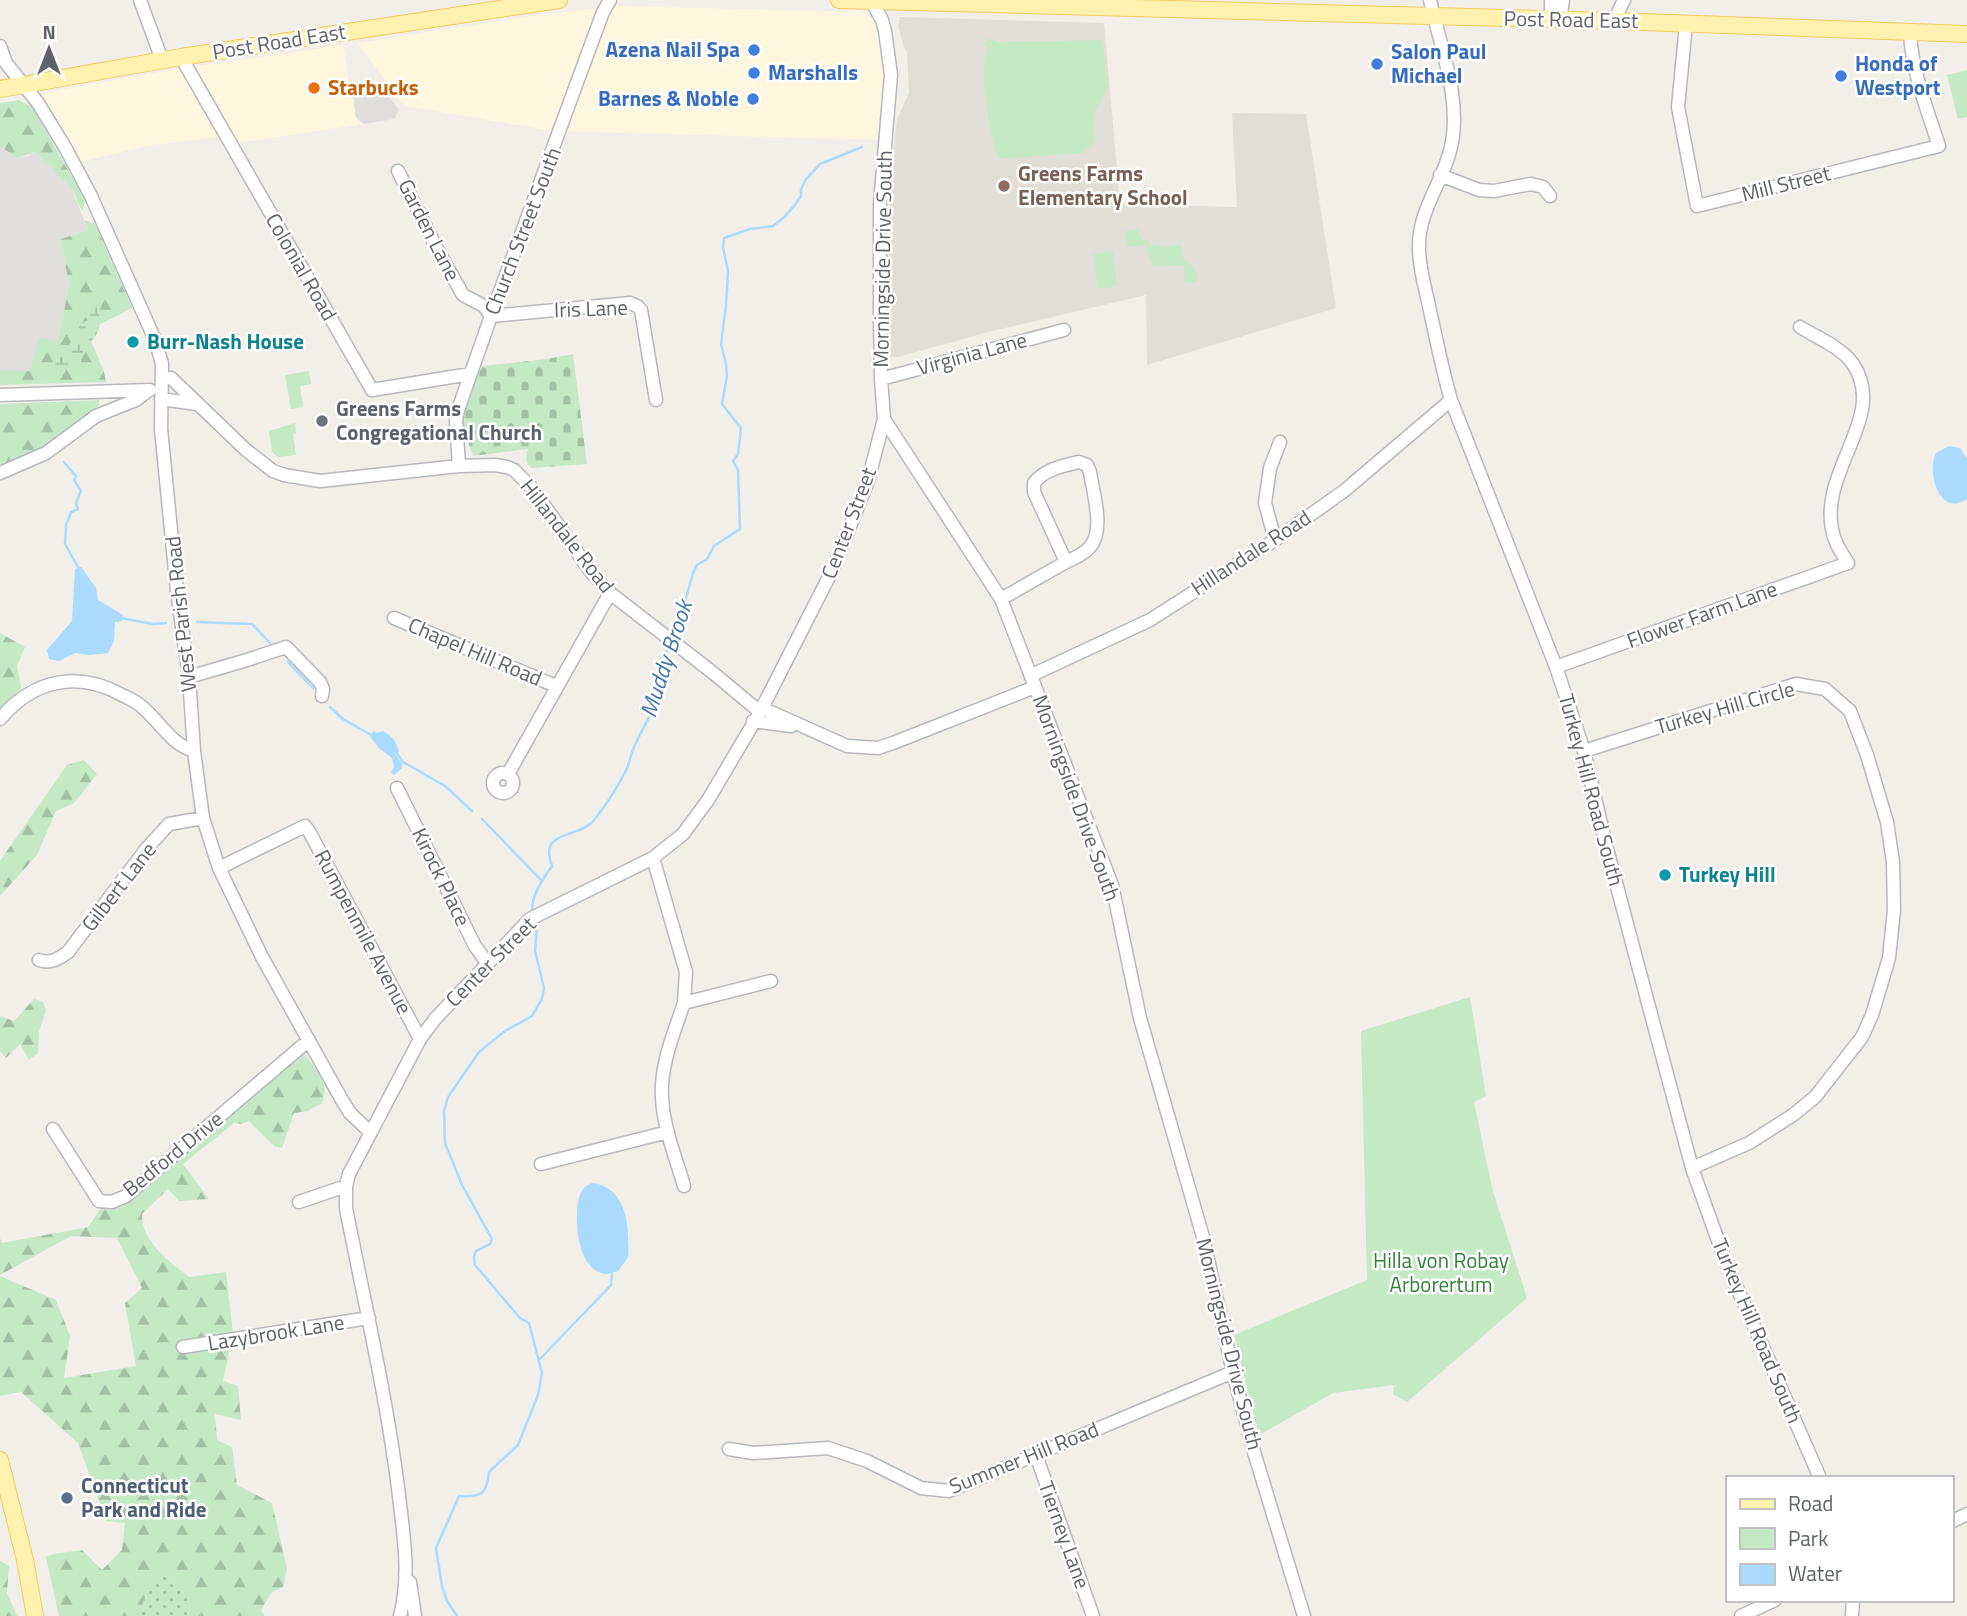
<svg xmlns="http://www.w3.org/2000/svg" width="1967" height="1616" font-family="'Titillium Web',sans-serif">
	<defs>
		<pattern id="grass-dots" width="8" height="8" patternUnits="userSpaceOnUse" patternTransform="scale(1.75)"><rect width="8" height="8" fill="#c5e8c5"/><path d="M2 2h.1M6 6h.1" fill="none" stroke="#a3c0a4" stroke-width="1.8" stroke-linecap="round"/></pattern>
		<pattern id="forest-firs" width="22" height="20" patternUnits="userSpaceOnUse" patternTransform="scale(1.75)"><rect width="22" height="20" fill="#c5e8c5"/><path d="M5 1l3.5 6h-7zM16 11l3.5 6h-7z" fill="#a3c0a4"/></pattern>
		<pattern id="wetland-marsh" width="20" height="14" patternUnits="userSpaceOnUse" patternTransform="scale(1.75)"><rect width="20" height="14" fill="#c5e8c5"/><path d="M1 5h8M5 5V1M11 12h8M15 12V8" fill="none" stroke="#a3c0a4"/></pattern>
		<pattern id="cemetery-stones" width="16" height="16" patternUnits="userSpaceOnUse" patternTransform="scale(1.75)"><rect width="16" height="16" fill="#c5e8c5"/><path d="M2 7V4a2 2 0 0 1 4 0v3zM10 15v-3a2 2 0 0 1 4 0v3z" fill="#a3c0a4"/></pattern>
	</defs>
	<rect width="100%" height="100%" fill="#f1efe8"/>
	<!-- commercial -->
	<path fill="#fef7e0" d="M617,6L862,12L873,19L878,31L886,62L883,140L553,131L404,106L358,43L545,14Z
		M343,45L356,118L364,124L238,143L216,137L147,146L79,162L47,107L44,95L48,92L176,69Z"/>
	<!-- industrial -->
	<path fill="#e0deda" d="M380,84L399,110L394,119L364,124L356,118L352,87Z
		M0,146L17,158L28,156L36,152L72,189L88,230L61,239L69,286L58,341L30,372L0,370Z"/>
	<!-- education -->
	<path fill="#e1ded6" d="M900,17L1104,23L1120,204L1237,207L1232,113L1306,114L1336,308L1147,365L1146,295L992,331L898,357H889V204L892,167L897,119L909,93L907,51L904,47L898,27Z"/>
	<!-- grass -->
	<path fill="url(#grass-dots)" d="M154,1572L171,1578L190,1602L187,1616H141L139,1614Z"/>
	<!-- forest -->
	<path fill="url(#forest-firs)" d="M19,100L32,107L80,191L85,202L82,211L72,189L36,152L17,158L0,146V103Z
		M85,221L95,224L132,308L87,331L104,372L106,382L0,385V370L30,371L39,338L58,341L69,286L61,239L88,230Z
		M99,400V405L42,449L0,465V404Z
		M0,633L25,647L17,666L21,688L0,710Z
		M84,760L97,774L74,803L56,811L37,855L0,896V861L67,765Z
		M34,999L43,1002L46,1010L39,1032L38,1053L29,1060L20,1044L6,1058L0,1051V1016L14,1021Z
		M304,1053C316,1070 330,1082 322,1103L308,1111L294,1113L282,1148L274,1146L249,1121L241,1124L234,1123L183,1164L209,1199L179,1201L168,1189L142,1214C141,1241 169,1261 189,1277L226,1272L233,1334L223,1381L238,1386L241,1420L215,1414L217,1440L232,1447L237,1485L272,1503L287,1569L283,1587L271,1593L261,1610L265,1616H187L190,1602L171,1578L154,1572L139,1614L141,1616H59L46,1557L54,1554L82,1550L102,1570L122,1550L125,1523L106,1521L78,1443L21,1392L0,1396V1276L56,1300L70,1336L64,1378L136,1366L125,1303L142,1288L117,1238L71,1236L0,1275V1238L2,1243L88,1227L102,1207L112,1210L124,1206Z
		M0,1561L9,1566L7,1593L17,1616H0Z"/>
	<!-- wetland -->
	<path fill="url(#wetland-marsh)" d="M98,291L105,297C104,302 99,309 99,314C99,321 101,323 98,331C91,347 80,343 81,367H55L56,356L69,345L81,324L88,320L93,295Z"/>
	<!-- cemetery -->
	<path fill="url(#cemetery-stones)" d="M573,354L587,464L532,468C524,463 526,457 528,449L473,456L461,421L472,385L483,366L547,359Z"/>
	<!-- park -->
	<path fill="#c5e8c5" d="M990,38L998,42L1103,40L1107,88L1094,115L1095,141L1084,153L998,159C991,139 977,67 988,50L984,43Z
		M1967,70V117L1958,119L1947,75Z
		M1138,229L1141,240H1147L1149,244L1165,246L1182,245L1183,259C1194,264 1195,270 1198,282L1185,283L1184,266L1181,265L1153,267L1146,245L1127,247L1124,231Z
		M1113,251L1117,286L1098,289L1093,254Z
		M309,371L311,384L300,386L303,407L291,409L285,375Z
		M295,423L296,433L293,434L296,455L278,457L272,452L269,431Z
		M1470,997L1486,1096L1474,1102L1492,1188L1527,1298L1407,1402L1393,1394L1394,1385L1333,1393L1259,1435L1234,1335L1367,1280L1361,1031Z"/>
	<!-- water -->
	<path fill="#aadaff" d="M1949,446L1960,448L1967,459V499C1940,518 1926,473 1936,453Z
		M81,567L96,588L98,600L123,615L122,621L115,622L114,641L108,653L89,655L75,653L59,661L49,659L47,650L72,621L75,569Z
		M373,731L377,733L383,731C392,736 396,741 399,752L396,755L402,764V768L394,775L391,772L394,767L392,758L379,748L370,737Z
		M592,1183C621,1186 628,1215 628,1239C628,1244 629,1252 628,1257C626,1261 621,1267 618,1271C617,1271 608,1274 608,1274C582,1274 576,1235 577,1216C577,1208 578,1196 583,1189C585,1186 589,1185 592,1183Z"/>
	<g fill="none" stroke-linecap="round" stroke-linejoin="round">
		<!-- stream -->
		<path stroke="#aadaff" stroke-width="2.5" d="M64,462L76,476L74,480L81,491L76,503L78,509L71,512L66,525L65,544L79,569
			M121,618L153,624L166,623
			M197,622L252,624L270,643
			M675,637L693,573L697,565L707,559L714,546L740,529L738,470L733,461L738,454L741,428L722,404L727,376L726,364L721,344L726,306L728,271L723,247L724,238L750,229L773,226L784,217L795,205L801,196V189L806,179L820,164L862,147
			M288,662L313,688
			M330,707L343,719L373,736
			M396,752L403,762L445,786L472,811
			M482,819L541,880
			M533,914C529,898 543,879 552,866C538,828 579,840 595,819C607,803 619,786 627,768C630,761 631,754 634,747C642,729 653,712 660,693C662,681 655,668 663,656C665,652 669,650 671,646
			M540,1359L611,1285L612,1273
			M457,1616L447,1601L442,1586L436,1548L459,1496C481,1497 487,1495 489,1472L518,1445L538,1395L542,1373L529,1323L520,1318L475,1265L474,1257L476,1251L490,1244L492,1239L462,1185L445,1143L444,1111L448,1097L479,1052L505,1031L532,1016L542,999L544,988L535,951L537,926L535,920"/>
		<defs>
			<path id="minor" d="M140,0L162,60
				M871,0L882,20L885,31L891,75L880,204V320L881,379L884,419L1001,599L1112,885L1140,1018L1203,1237L1233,1372L1254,1452L1304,1616
				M1430,0C1440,46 1462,100 1451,147C1443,183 1418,210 1419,248C1419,268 1425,287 1429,306C1436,338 1442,369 1451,400L1556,667L1584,751L1607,849L1692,1168L1725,1260L1820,1478
				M1551,0V8L1556,20
				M1556,20L1561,13L1563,0
				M1614,21L1624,0
				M1686,24L1678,107L1697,206L1939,146C1927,109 1912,72 1910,33
				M0,46L6,63L38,103L66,149L91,196L156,342L162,364L161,429L177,591L189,677L194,751L203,818L219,868L262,957L342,1100L350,1113L370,1132
				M181,57L372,390L470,374
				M398,171L436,247L463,295L484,306L491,316L630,303L637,306L641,310L656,400
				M1440,175L1479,190L1494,191L1531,184L1543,187L1550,196
				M162,377L171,378L246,450L273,471L284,475L320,481L459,466L495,465L507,467L514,470L532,488L591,572L610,593L712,672L760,712
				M881,379L1064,330
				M0,395L150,390
				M161,399L197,404
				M1079,462L1087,465L1090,472C1093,493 1105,530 1090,547C1084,554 1075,558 1066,562L1034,492V483C1045,469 1062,466 1079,462Z
				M459,466L456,420L458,410L491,316L603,12L610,0
				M0,473L46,453L96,416L136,400L149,390
				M1275,540L1265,503L1270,468L1280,442
				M1001,599L1066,562
				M394,618L556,686
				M1556,667L1848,563C1841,552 1834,542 1832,529C1820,469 1888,416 1853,364C1841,347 1816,337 1800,327
				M1032,675L1150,620L1275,540L1344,491L1451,400
				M189,677L247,660L286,647L320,682L323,689L322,696
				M762,708L847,746L878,748L893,743L1035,687
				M0,719C33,680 77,670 122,695C128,698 136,701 141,706C160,721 170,744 194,751
				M753,721L791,726
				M1584,751L1796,684L1825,689L1850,711L1867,755L1887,822L1893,862L1894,910L1889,958L1872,1015L1862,1037L1815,1097L1793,1115L1749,1143L1692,1168
				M493 783a10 10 0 1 1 20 0a10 10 0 1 1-20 0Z
				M508,774L610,593
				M397,788L475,946L488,964
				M653,858L686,972L684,1003
				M219,868L305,826L310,833L420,1039
				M39,960C50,964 59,959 68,952L147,848L169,824L203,818
				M53,1129L99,1201L112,1202L126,1196L309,1040
				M541,1164L668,1132
				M684,1186C676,1158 663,1127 662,1097C660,1065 674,1033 684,1003L771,981
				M299,1202L346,1186
				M183,1347L369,1318
				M729,1449L753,1453L828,1448L867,1461L921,1488L949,1491L1233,1372
				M1036,1455L1093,1616
				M1951,1522L1967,1514
				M410,1582L415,1616
				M400,1616C411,1574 403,1531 398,1488C386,1393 364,1301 346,1208V1186L349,1174L420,1039L435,1019L530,919L653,858L683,834L708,800L760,712L833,569L868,481L884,419
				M1741,1616L1775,1600
				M1852,1616L1853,1600"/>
			<path id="major" d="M839,0L1614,21L1967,34
				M0,89L181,57L559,0
				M0,1460L25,1560L35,1616"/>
		</defs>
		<!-- minor casing -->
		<use href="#minor" stroke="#b5b8bc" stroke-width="15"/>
		<!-- major casing -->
		<use href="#major" stroke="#f2c960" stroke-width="18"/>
		<!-- minor -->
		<use href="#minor" stroke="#fff" stroke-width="12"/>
		<!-- major -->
		<use href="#major" stroke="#fff2af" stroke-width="16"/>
	</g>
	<!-- markers -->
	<g fill="#3f7fe0" stroke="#fff" stroke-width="2.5">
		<circle cx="754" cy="50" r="7"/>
		<circle cx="1377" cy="64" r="7"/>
		<circle cx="754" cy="73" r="7"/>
		<circle cx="1841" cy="76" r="7"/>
		<circle cx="753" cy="99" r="7"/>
	</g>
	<circle fill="#e8710a" stroke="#fff" stroke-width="2.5" cx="314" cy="88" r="7"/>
	<circle fill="#8d6e63" stroke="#fff" stroke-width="2.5" cx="1004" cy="186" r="7"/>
	<g fill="#0f9aa8" stroke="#fff" stroke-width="2.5">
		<circle cx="133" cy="342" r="7"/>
		<circle cx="1665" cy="875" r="7"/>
	</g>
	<circle fill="#6b7280" stroke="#fff" stroke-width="2.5" cx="322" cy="421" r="7"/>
	<circle fill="#5c6f8a" stroke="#fff" stroke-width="2.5" cx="67" cy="1498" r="7"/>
	<g text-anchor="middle" stroke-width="5" stroke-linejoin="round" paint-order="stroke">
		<!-- street labels -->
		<g font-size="21" fill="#5f6368" stroke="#fff">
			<text transform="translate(1571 20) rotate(1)" y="7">Post Road East</text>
			<text transform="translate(279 42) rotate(-9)" y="7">Post Road East</text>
			<text transform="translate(1786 184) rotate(-14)" y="7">Mill Street</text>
			<text transform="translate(429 230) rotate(63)" y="7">Garden Lane</text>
			<text transform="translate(523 231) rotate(-69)" y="7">Church Street South</text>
			<text transform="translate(883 259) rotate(-89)" y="7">Morningside Drive South</text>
			<text transform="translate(301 267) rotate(60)" y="7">Colonial Road</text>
			<text transform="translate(591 309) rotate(-2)" y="7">Iris Lane</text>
			<text transform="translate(972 354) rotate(-15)" y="7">Virginia Lane</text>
			<text transform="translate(849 523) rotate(-69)" y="7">Center Street</text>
			<text transform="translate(567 536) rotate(52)" y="7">Hillandale Road</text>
			<text transform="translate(1251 553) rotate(-33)" y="7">Hillandale Road</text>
			<text transform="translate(181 614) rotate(-96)" y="7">West Parish Road</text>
			<text transform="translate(1702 615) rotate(-20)" y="7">Flower Farm Lane</text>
			<text transform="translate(475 652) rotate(23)" y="7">Chapel Hill Road</text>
			<text transform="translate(1725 708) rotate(-16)" y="7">Turkey Hill Circle</text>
			<text transform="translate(1591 790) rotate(75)" y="7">Turkey Hill Road South</text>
			<text transform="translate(1076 798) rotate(70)" y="7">Morningside Drive South</text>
			<text transform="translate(441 877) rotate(64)" y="7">Kirock Place</text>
			<text transform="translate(119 887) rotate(-52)" y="7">Gilbert Lane</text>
			<text transform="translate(363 932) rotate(62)" y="7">Rumpenmile Avenue</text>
			<text transform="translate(491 962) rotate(-45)" y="7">Center Street</text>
			<text transform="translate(173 1154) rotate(-39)" y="7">Bedford Drive</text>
			<text transform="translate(1757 1331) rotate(67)" y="7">Turkey Hill Road South</text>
			<text transform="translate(276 1333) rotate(-9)" y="7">Lazybrook Lane</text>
			<text transform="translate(1229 1344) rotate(76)" y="7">Morningside Drive South</text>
			<text transform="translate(1024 1458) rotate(-22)" y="7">Summer Hill Road</text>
			<text transform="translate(1064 1535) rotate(70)" y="7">Tierney Lane</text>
		</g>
		<!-- shop labels -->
		<g font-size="21" font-weight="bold" fill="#366cbe" stroke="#fff" text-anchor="start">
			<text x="740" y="57" text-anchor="end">Azena Nail Spa</text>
			<text x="1391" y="59">Salon Paul<tspan x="1391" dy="24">Michael</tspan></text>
			<text x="1855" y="71">Honda of<tspan x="1855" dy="24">Westport</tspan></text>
			<text x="768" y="80">Marshalls</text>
			<text x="739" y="106" text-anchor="end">Barnes &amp; Noble</text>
		</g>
		<!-- food labels -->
		<g font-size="21" font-weight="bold" fill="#c56008" stroke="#fff" text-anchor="start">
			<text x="328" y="95">Starbucks</text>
		</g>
		<!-- education labels -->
		<g font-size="21" font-weight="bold" fill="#785e54" stroke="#fff" text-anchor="start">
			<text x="1018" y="181">Greens Farms<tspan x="1018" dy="24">Elementary School</tspan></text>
		</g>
		<!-- culture labels -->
		<g font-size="21" font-weight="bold" fill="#0d838f" stroke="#fff" text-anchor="start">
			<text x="147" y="349">Burr-Nash House</text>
			<text x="1679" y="882">Turkey Hill</text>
		</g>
		<!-- worship labels -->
		<g font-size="21" font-weight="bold" fill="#5b616d" stroke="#fff" text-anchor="start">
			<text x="336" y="416">Greens Farms<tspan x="336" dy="24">Congregational Church</tspan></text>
		</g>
		<!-- park labels -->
		<g font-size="21" fill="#348238" stroke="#fff">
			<text x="1441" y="1268">Hilla von Robay<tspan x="1441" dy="24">Arborertum</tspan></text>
		</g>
		<!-- service labels -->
		<g font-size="21" font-weight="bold" fill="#4e5e75" stroke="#fff" text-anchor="start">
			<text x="81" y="1493">Connecticut<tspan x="81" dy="24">Park and Ride</tspan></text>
		</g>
		<!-- water labels -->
		<g font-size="23" font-style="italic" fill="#4174aa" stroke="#fff">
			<text transform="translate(666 659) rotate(-72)" y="8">Muddy Brook</text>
		</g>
	</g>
	<!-- legend -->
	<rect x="1726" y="1476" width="228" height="126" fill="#ffffff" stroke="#bfc1c3" stroke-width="2"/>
	<rect x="1740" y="1499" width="35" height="10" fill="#fff2af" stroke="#bfc1c3" stroke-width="2"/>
	<text x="1788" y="1511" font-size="21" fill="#5f6368">Road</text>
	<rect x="1740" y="1528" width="35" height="21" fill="#c5e8c5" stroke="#bfc1c3" stroke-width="2"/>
	<text x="1788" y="1546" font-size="21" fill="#5f6368">Park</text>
	<rect x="1740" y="1564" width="35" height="21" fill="#aadaff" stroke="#bfc1c3" stroke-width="2"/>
	<text x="1788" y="1581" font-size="21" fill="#5f6368">Water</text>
	<!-- north arrow -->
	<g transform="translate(49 49)" stroke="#ffffff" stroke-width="5" paint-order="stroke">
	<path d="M0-5L12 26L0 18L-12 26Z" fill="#5f6368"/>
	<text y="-10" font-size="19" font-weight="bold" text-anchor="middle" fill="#5f6368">N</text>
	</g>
</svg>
